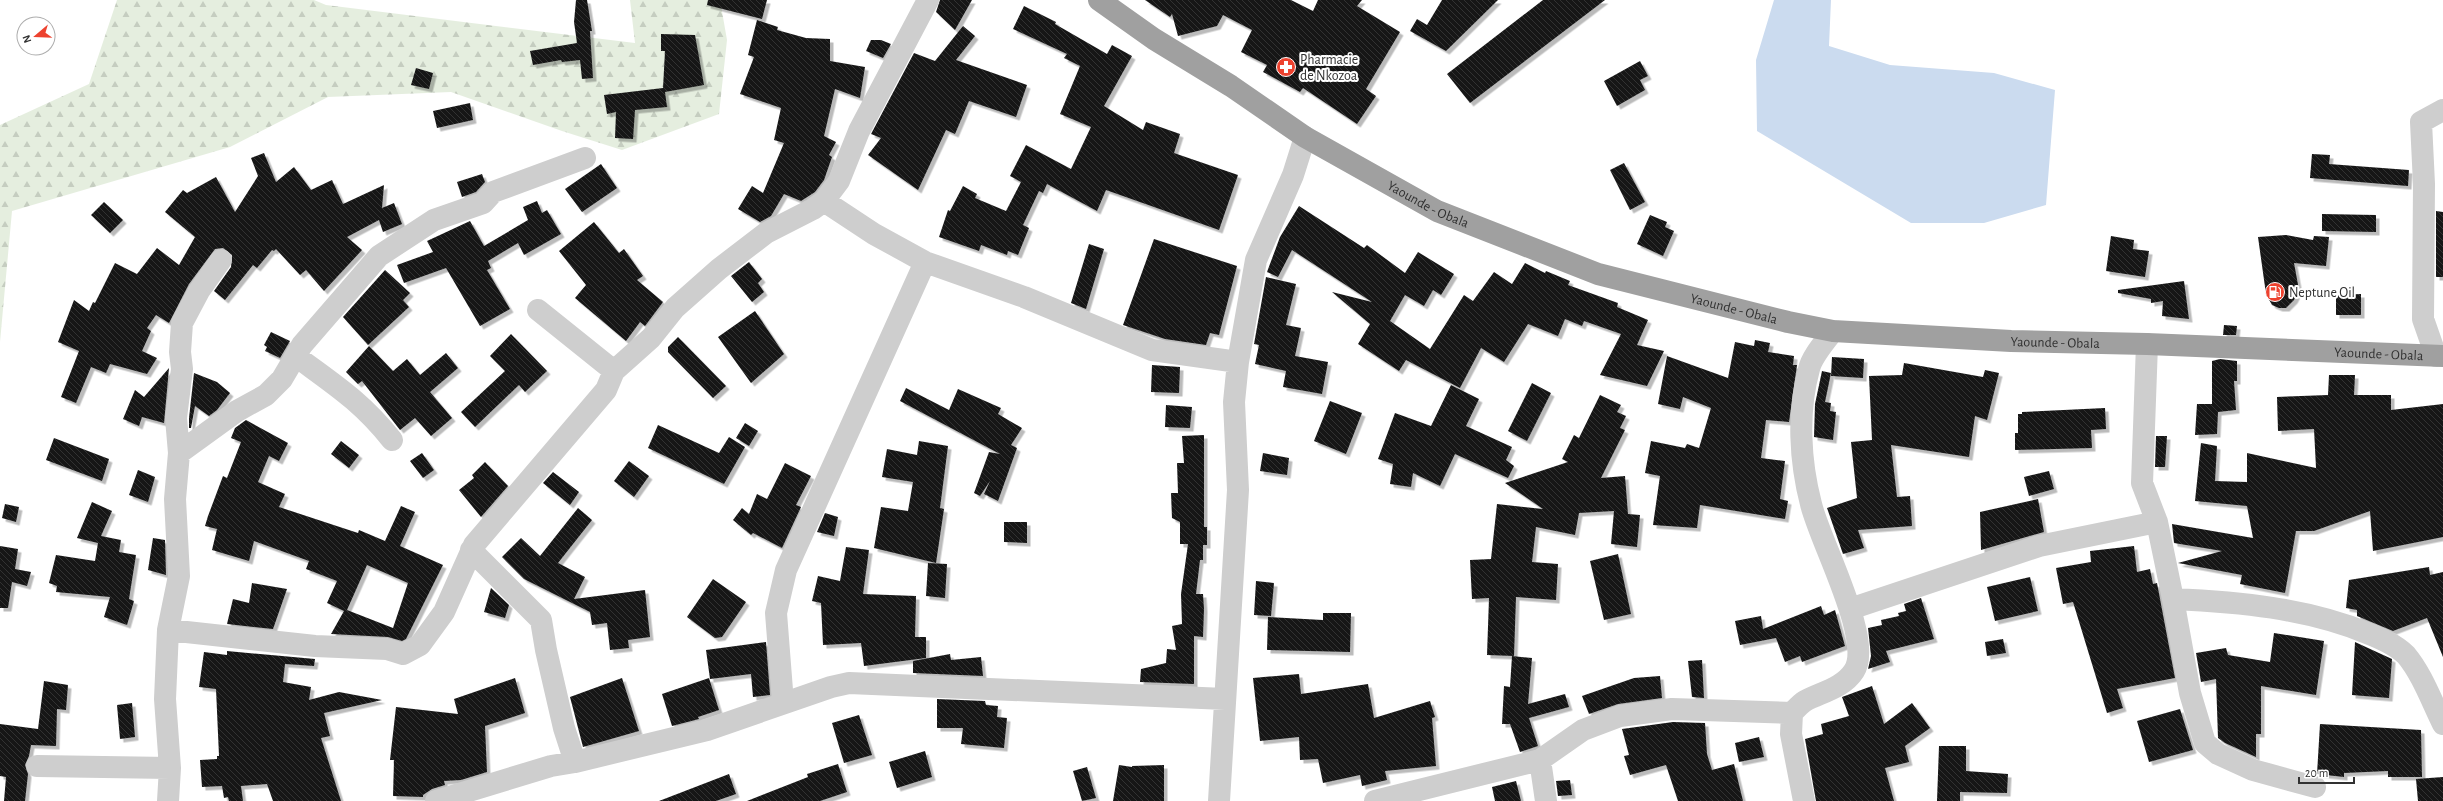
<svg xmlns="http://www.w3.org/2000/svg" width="2443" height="801" font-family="'Alegreya Sans',sans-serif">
	<defs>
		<pattern id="forest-firs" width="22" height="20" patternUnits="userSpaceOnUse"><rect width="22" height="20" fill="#e5eedf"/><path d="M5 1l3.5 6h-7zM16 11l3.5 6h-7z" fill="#c5cdc0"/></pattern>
		<pattern id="building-back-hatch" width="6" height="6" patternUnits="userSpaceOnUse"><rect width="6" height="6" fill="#181818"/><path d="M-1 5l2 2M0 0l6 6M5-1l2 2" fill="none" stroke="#313131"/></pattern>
		<filter id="shadow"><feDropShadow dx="3.5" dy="3.5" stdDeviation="0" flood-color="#0004"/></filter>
	</defs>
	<rect width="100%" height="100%" fill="#fff"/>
	<!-- forest -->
	<path fill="url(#forest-firs)" d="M117,0H314L326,5L635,43L630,0H720L727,40L719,114L622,150L562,131L451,92L328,97L230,147L12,211L0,342V125L89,84Z"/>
	<!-- water -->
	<path fill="#cbdbef" d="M1774,0H1831L1829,46L1890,65L1994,73L2055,90L2046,205L1984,223H1911L1757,131L1756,60Z"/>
	<!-- building -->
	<path fill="url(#building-back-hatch)" fill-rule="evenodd" filter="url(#shadow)" d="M576,0H587L592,31H590L593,78L582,79L580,60L562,62L561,60L533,65L530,51L577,43L574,22Z
		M708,0H767L762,19L707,5Z
		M940,0H972L955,30L936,12Z
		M1145,0H1291L1313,11L1318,0H1362L1357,6L1400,32L1366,89L1376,96L1357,124L1303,88L1300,92L1263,72L1267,65L1241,52L1252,30L1223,15L1217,26L1178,36L1172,14L1170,17Z
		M1442,0H1498L1446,51L1410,31L1417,19L1427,25Z
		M1543,0H1605L1470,103L1447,74Z
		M1024,6L1056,22L1055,24L1107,54L1112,45L1132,56L1104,106L1143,130L1146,122L1180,134L1174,153L1238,175L1219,230L1106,190L1097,211L1047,184L1043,193L1039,191L1023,225L1029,228L1018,255L1008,251L1007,255L981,245L979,251L939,237L948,210L950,211L963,186L977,194L975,198L1006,211L1021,182L1010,176L1026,145L1071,169L1091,127L1060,114L1080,66L1064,58L1067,54L1013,29Z
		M757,20L778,27L777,30L806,38L830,39V61L865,67L860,98L835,89L824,136L836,142L829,155L832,157L824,180L815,192L801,201L784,194L771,216L760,222L738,209L752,186L763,193L784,143L774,140L781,108L740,94L754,57L748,55Z
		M963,26L975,36L956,60L1027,85L1016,117L969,101L955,134L946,130L918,190L868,155L881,138L871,134L914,53L935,61Z
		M661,34L695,35L704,85L665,92L667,107L635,110L633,139L615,138L616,112L607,114L604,95L663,88L665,51H661Z
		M871,40H881L891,44L883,58L866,51Z
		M1640,61L1648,76L1640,80L1645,90L1617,106L1604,81Z
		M416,68L433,73L429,89L411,85Z
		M470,103L473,120L437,128L433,111Z
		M264,153L276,182L294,167L311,190L332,180L343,204L384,185L382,208L394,203L402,224L383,232L379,220L347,237L362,250L324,291L306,270L300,275L276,249L274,251L272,250L257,268L253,265L225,300L214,291L231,267L232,255L223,248L215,249L189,284L169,323L156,315L147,328L151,331L142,351L157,358L147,374L110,364L106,373L91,367L76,403L61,397L79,351L58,342L74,300L89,311L93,302L95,303L115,263L137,274L157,248L179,265L195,237L165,212L183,190L187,193L216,177L235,212L258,176L251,158Z
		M2312,154L2330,155L2329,164L2409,170L2408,186L2310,178Z
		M1624,163L1645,202L1630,210L1610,170Z
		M601,164L617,188L582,212L565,189Z
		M482,174L485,182L476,192L462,197L457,182Z
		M537,201L542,213L547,210L561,234L524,255L518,243L488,261L491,268L487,270L510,309L480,326L446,268L404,283L397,265L433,252L427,241L470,221L484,246L528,220L523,207Z
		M104,202L123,220L110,233L91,215Z
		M1299,206L1364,248L1367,245L1405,273L1418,252L1454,274L1441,295L1433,290L1424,306L1405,295L1390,321L1430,349L1464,295L1473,301L1494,272L1512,284L1525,263L1545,273L1546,271L1570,281L1568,285L1618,303L1617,307L1648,320L1637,345L1664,351L1647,386L1600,375L1621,334L1584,321L1582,326L1565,319L1558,336L1528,324L1504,362L1481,348L1460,388L1406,360L1399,371L1358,344L1370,324L1332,292L1372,302L1292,250L1278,277L1267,272L1280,237Z
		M2436,211L2443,212V277H2436Z
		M2322,214L2376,215V232L2322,231Z
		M1650,215L1667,222L1665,227L1674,231L1663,256L1637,244Z
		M594,222L619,253L624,249L643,276L637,280L663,302L645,326L640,322L626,341L575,298L586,285L559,251Z
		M2286,235L2313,240L2314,236L2329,237L2326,266L2294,263L2299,290L2294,300L2286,308H2279L2272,305L2266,294L2258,237Z
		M2111,236L2134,240L2133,249L2149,251L2145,277L2106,271Z
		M1154,239L1237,266L1219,335L1210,333L1206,345L1165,339L1123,325Z
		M1089,244L1104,249L1086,309L1071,303Z
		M749,262L762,279L758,283L764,292L752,302L731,276Z
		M385,270L410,293L403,300L409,307L368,345L343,317Z
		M1266,277L1296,284L1286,325L1301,328L1295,356L1328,362L1322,394L1283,387L1286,371L1255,364L1259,345L1254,344Z
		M2184,281L2189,319L2162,316L2163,301L2151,303V299L2118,293V290Z
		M2361,294V315H2336V295Z
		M755,311L784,354L751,383L718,337Z
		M2224,325L2237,326L2236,335H2223Z
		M271,332L290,341L280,358L265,351L267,347L264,345Z
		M511,334L547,371L525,392L519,385L475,427L461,412L505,371L490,356Z
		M678,337L726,386L713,398L668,352V347Z
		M1755,340L1770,343L1768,352L1794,356L1793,365H1797L1789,422L1766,420L1761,458L1785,461L1780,499L1788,501L1785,519L1700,505L1697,528L1653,525L1660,476L1645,473L1651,441L1685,448L1687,444L1699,448L1711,408L1683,397L1680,409L1658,404L1667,356L1728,378L1735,342L1754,346Z
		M369,346L393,371L407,359L420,375L446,353L458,368L430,392L452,418L431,436L415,418L400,430L362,381L358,384L346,372Z
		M1832,357L1864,359L1863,378L1831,376Z
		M2220,359L2237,361V381H2234L2236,410L2218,412L2217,434L2195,435L2197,404H2212V361Z
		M1904,363L1983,377L1985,370L1999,373L1987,420L1975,416L1969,457L1891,445L1897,497L1910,496L1912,526L1858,530L1864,548L1843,554L1827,508L1857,498L1851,442L1872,440L1869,376L1902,375Z
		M1152,365L1180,367L1179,393L1151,392Z
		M169,368L164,423L142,417L139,426L123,419L135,390L144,397Z
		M1822,371L1831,373L1825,402L1831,403L1830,411L1836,412L1833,440L1814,437L1815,404Z
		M194,373L217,382L230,393L217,410L209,416L195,406L191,428H189V418Z
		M2329,375H2355L2354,395H2391V410L2443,404V537L2373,551L2370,511L2314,531H2296L2285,593L2240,584L2242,575L2178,563L2222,551L2174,543L2172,524L2253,538L2247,506L2195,501L2201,443L2217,446L2215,481L2247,482V453L2316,468L2314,429L2278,431L2277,397L2328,395Z
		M1532,383L1551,393L1527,441L1508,431Z
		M1451,385L1479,399L1466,426L1512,447L1506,460L1514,466L1508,478L1455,454L1440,486L1413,473L1411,487L1390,484L1393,464L1378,459L1395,413L1431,426Z
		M906,388L949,410L958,389L1001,408L998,414L1022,428L1011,445L1017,448L998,501L984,494L990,481L980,496L974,493L989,452L1000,454L900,401Z
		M1600,395L1621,405L1617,412L1626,416L1620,428L1625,430L1601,478L1625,476L1628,514L1640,515L1637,547L1611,544L1614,511L1579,513L1575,535L1536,527L1532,562L1558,564L1556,600L1516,597L1514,656L1487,655L1489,598L1472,599L1470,560L1491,559L1497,504L1543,509L1505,483L1568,462L1562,459L1574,435L1579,438Z
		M1330,401L1362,413L1346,454L1314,441Z
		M1166,405L1192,407L1190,428L1165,427Z
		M2105,408L2106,429L2091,430L2092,448L2015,450V433H2018V414H2022V412Z
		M246,420L288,443L279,461L269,456L258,482L285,494L279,507L358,533L359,530L385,541L401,506L415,512L400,546L443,565L406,639L402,641L388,637L331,634L344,611L327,603L337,581L306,569L309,561L254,541L249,561L212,550L217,529L205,526L208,516L223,476L227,478L241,442L231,438L235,428ZM367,565L408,583L393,628L347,610Z
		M745,423L758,431L749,446L736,438Z
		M658,425L719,453L729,437L745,447L724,484L648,448Z
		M1204,435V527H1207V545H1203V560H1200L1196,594H1203L1204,609L1203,637L1194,636V684L1140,682L1141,669L1166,663L1167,649L1176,650L1172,626L1182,624L1181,594L1188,544H1180V522L1172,518L1171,493H1178L1177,463H1184L1182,436Z
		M2156,436H2167L2165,467H2155Z
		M54,438L109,459L102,481L46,460Z
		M341,441L359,455L349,468L331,454Z
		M919,441L948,446L940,508L944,509L936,563L874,548L881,507L908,511L913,482L882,477L887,449L917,455Z
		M422,453L434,470L423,478L410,461Z
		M1263,453L1289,458L1287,475L1260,471Z
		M629,461L649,476L634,497L614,481Z
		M485,462L508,486L481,517L459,490L474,478L472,475Z
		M785,463L811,476L796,505L801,507L782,548L753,533L751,535L733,520L742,508L749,514L757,494L767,499Z
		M138,470L155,477L148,502L129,495Z
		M2049,471L2054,489L2029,496L2024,477Z
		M553,472L579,492L570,505L543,483Z
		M2038,499L2044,532L1981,550L1980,512Z
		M92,502L112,511L101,536L121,540L119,552L136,555L129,599L134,601L127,625L104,617L110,597L56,592L57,586L49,583L56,555L95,561L98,543L77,538Z
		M5,504L19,507L16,522L2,518Z
		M578,508L592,520L558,563L585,577L574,599L645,590L650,637L628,640L629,648L610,650L607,623L592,625L590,612L524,579L502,557L521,538L540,556Z
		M825,513L838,517L834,536L817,532Z
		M1004,522H1027V543L1004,542Z
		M153,538L165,540L166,575L148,570Z
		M0,546L18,549L15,569L31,572L27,586L12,582L8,608H0Z
		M2134,546L2137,572L2150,569L2153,584L2157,583L2175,678L2117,689L2123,708L2107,713L2073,602L2063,604L2056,568L2091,562L2090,551Z
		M846,547L869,550L863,594L916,596L915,637H926V658L864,666L861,643L823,645L821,603L812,601L818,576L840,581Z
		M1618,554L1631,614L1604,620L1590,561Z
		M928,563L947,564L945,598L926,596Z
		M2429,567L2430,575L2443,572V657L2427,618L2393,631L2357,616V610L2346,608L2349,580Z
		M2030,577L2038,611L1995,621L1987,587Z
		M713,579L746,602L722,637L715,638L687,617Z
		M1256,581L1274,583L1271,616L1254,615Z
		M252,583L287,589L273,629L227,624L233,599L249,603Z
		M491,588L509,605L505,618L484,612Z
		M1921,598L1934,639L1886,651L1890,662L1868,669L1871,656L1868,628L1882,625L1881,620L1899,616L1898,613L1906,611L1904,604Z
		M1821,606L1824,615L1835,610L1845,646L1802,662L1800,656L1785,662L1776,638L1740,645L1735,621L1761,616L1763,629Z
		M1323,613H1351L1350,652L1267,650L1268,617L1323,620Z
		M2274,633L2324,641L2316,695L2261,686V734H2256V757L2225,743L2218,738L2216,679L2201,682L2196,653L2226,648L2228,655L2270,662Z
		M2003,639L2006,653L1987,656L1985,642Z
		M766,642L770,695L753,697L751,674L710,679L706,650Z
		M2355,642L2392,659L2389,698L2352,695Z
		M227,651L315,659L314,666L285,664L283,682L311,687L309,700L339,692L382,700L324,713L330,736L321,738L341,801H273L267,784L241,786L243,801H229L228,797L224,798L222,786L202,787L200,760L217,759V756H219L216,689L199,687L204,652L227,655Z
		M950,654L951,660L981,657L983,676L913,673V661Z
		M1512,656L1532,658L1528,704L1565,694L1569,707L1529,718L1538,746L1520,752L1510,724H1502L1504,686L1510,687Z
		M1702,660L1704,698L1692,697L1688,661Z
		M1299,674L1301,694L1368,684L1374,718L1430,701L1435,717L1432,718L1436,766L1385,771L1387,780L1362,786L1360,775L1323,783L1318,759L1300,760L1299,737L1260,741L1253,678Z
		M1660,676L1662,698L1618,704L1589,714L1582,696L1634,678Z
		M515,678L525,713L485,726L487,772L461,780L444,781L445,785L432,789L423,795V797L393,796L394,760H390L396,707L458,714L454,699Z
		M622,678L639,731L583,747L570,697Z
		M709,678L719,710L698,717L699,719L672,726L662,694Z
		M44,681L68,685L66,710L57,709L56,746L31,745L29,756L25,765L28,774L25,801H4L6,777L0,776V724L38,729Z
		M1872,686L1884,724L1912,703L1930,728L1905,746L1909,762L1885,768L1894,801H1816L1805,739L1823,734L1821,724L1849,716L1842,697Z
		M937,699L985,701L986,705L998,706L997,717L1007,718L1004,748L961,744L963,728H937Z
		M132,703L135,737L120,739L117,705Z
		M2180,709L2193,750L2149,762L2137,721Z
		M859,715L872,755L844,763L832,723Z
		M1673,722L1705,723L1707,754L1712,770L1734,764L1743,801H1678L1666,765L1630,775L1624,756L1629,755L1622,729Z
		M2320,724L2421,730L2422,777H2388V771L2344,773V777L2317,774Z
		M1759,737L1764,757L1739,762L1735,743Z
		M1939,746H1966V771L2008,774L2007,793L1960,792V801H1937Z
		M925,751L932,777L897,788L889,762Z
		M838,764L847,792L820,801H747L808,777L807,774Z
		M1119,765L1132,767V766L1164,765V801H1113Z
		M1087,767L1096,798L1082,801L1073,771Z
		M729,774L736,794L716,801H659Z
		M2443,777V801H2418L2416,779Z
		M1570,780L1572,795L1558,796L1556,781Z
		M1516,781L1521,801H1495L1492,787Z"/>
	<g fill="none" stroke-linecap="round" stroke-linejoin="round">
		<!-- minor -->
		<path stroke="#cecece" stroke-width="22" d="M824,201L874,234L925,262L1024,297L1152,350L1238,362
			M538,310L614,371
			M2147,344L2142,483L2157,522L2173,599L2190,693L2205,743L2218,754L2253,770L2315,787
			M2436,356L2423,319L2424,184L2421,122L2443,110
			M297,357C335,385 362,402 392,440
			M179,453L176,418L182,369L180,352L182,323L199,291L221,260
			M471,550L541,620L546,650L564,728L575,762
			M2173,599C2239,602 2306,608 2367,633C2380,638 2395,644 2406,655C2422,674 2432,702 2443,724
			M1850,609L2039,546L2157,522
			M168,630L315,646L387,649L403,654L420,645L444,612L474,545L606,390L614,371L651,338L675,308L719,269L766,233L813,209L824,201L839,181L859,131L928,0
			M783,703L776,613L786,570L925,262
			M1540,760L1546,801
			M37,766L170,768
			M168,801L170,768L165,699L168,630L179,576L175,499L179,453L237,411L266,395L282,379L302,345L379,256L434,220L483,203L493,192L585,158
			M436,801L551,766L575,762L707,730L831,687L849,683L1225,699
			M1219,801L1238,490L1234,402L1238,362L1256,260L1293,175L1305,137
			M1375,801L1540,760L1583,730L1620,716L1672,709L1792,713
			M1804,801L1791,734L1792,713C1796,709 1800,704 1805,701C1822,692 1843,688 1854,671C1874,640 1819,540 1811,504C1800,462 1797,412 1809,369C1812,356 1825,342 1833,331"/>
		<!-- trunk -->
		<path stroke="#a0a0a0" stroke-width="22" id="s1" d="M1099,0L1154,39L1231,86L1305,137L1437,211L1598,274L1788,322L1833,331L2011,341L2147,344L2443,356"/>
	</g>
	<!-- icons -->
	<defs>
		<symbol id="pharmacy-disc" viewBox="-11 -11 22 22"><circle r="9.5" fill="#ed422f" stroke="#fff"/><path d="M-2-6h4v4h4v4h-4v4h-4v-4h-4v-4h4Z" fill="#fff"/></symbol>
		<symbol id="fuel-disc" viewBox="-11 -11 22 22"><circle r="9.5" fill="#ed422f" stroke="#fff"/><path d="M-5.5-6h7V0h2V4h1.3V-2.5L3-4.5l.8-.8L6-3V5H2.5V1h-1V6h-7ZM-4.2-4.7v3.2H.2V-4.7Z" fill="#fff"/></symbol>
	</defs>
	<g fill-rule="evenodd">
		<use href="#pharmacy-disc" x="1275" y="56" width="22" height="22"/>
		<use href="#fuel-disc" x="2264" y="281" width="22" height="22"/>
	</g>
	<g text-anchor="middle" stroke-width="4" stroke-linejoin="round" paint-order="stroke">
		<!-- poi labels -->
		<g font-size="14" fill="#313131" stroke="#fff" text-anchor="start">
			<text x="1300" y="64">Pharmacie<tspan x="1300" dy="16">de Nkozoa</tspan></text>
			<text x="2289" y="297">Neptune Oil</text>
		</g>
		<!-- street labels -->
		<g font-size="14" fill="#313131" stroke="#fff">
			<text dy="5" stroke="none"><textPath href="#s1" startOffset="388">Yaounde - Obala</textPath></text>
			<text dy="5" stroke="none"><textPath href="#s1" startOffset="712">Yaounde - Obala</textPath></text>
			<text dy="5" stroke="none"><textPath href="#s1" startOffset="1036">Yaounde - Obala</textPath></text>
			<text dy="5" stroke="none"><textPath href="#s1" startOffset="1360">Yaounde - Obala</textPath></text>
		</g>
	</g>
	<!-- north arrow -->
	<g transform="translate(36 36) rotate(251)"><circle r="19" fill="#ffffff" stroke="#adadad"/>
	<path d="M0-3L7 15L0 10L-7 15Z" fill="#ed422f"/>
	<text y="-6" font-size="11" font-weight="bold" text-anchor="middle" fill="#313131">N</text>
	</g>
	<!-- scale -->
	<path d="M2299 777v6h55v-6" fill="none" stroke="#313131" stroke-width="2"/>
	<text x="2305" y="777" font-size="12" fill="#313131" stroke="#ffffff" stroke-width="3" paint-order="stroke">20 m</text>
</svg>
